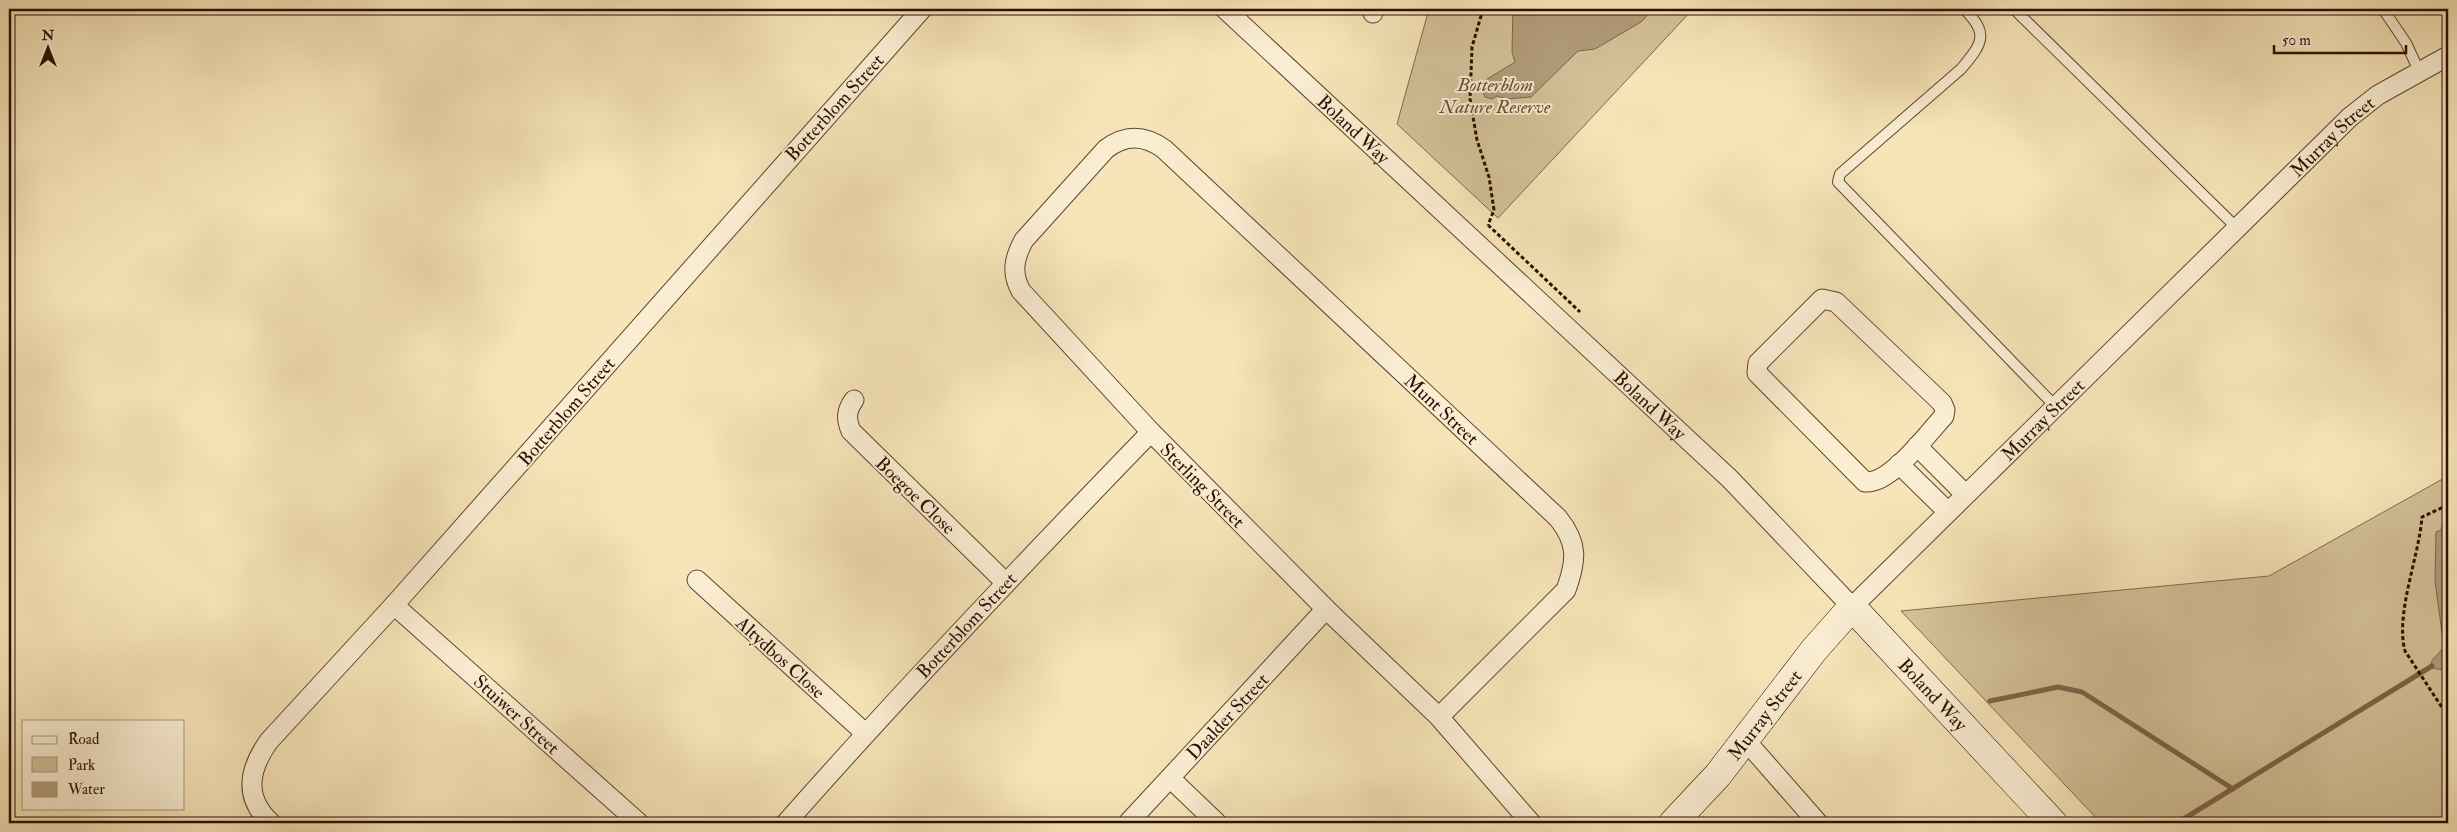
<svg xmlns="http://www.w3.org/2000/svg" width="2457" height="832" font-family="'IM FELL Double Pica',serif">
	<rect width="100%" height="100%" fill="#f7e5b9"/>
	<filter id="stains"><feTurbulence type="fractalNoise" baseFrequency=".004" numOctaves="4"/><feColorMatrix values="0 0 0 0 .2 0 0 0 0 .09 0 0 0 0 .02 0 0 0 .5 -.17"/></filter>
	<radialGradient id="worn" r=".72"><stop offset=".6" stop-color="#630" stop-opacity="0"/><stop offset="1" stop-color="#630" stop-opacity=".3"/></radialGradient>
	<!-- green -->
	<path fill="#d4c19a" stroke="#80684e" d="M1429,9H1693L1498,218L1397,124Z
		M2448,476V819L2433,823H2101L1901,611L2269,576Z"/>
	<!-- water -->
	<path fill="#b29c7a" stroke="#7c644a" d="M1513,9H1653L1641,22L1595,49L1578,51L1531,97L1506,99L1497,96L1492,99L1485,97L1479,84L1515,62L1512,52Z
		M2448,517V671L2432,668L2431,662L2444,647L2435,581L2436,532L2441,530L2444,521Z"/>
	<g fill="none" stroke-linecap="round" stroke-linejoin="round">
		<!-- stream -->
		<path stroke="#7c644a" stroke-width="5" d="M1990,701L2058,687L2082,692L2233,789
			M2177,823L2432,666"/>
		<defs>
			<path id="lane" d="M1964,9C1990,34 1982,44 1961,69L1840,174L1838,182L2055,406
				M2014,9L2237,228
				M2383,9L2406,43L2419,71"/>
			<g id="street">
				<path id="s1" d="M1225,9L1730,479L1852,607L2350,117L2378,95L2448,56"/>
				<path d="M1373,13L1374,9"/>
				<path d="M1822,299L1836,302L1942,403L1945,410L1944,416C1927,434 1891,484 1865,482L1757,373L1758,363Z"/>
				<path d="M854,400C846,411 846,419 851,431L1005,582"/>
				<path d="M1917,446L1965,494"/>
				<path d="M1899,464L1948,512"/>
				<path d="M697,580L865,733"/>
				<path d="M394,605L639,823"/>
				<path d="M1439,717L1566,590C1577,560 1578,543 1558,518L1164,149C1144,135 1126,134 1106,149L1024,240C1014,258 1011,273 1021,291L1151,432L1326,609L1439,717L1531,823"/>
				<path d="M1746,741L1818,823"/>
				<path d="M1170,778L1217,823"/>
				<path d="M271,823C243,797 249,769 269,741L394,605L922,9"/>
				<path d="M786,823C904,689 1027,560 1151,432"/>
				<path d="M1128,823L1326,609"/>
			</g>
			<g id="secondary">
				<path id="s2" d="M1673,823L1718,775L1814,650L1852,607L2053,823"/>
			</g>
		</defs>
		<!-- lane casing -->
		<use href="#lane" stroke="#5f442f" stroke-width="12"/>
		<!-- street casing -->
		<use href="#street" stroke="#5f442f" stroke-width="21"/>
		<!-- secondary casing -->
		<use href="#secondary" stroke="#2c0f01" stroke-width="29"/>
		<!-- path -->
		<path stroke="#2c0f01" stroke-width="3" stroke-dasharray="4 2.5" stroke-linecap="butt" d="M1483,9L1472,47L1470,99L1477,140L1489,177L1494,210L1488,225
			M1488,225L1580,312
			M2448,505L2422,517C2419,557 2395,614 2405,651L2443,709L2448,721"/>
		<!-- lane -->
		<use href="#lane" stroke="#faeed2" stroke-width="10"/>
		<!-- street -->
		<use href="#street" stroke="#faeed2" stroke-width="19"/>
		<!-- secondary -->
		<use href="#secondary" stroke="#faeed2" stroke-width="28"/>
	</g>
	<g text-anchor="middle" stroke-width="4" stroke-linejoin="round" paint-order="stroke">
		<!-- park labels -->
		<g font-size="19" font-style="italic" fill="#674d37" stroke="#faeed2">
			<text x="1495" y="91">Botterblom<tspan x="1495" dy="22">Nature Reserve</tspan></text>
		</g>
		<!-- street labels -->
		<g font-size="19" fill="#2c0f01" stroke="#faeed2">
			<text transform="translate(834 107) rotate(-48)" y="7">Botterblom Street</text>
			<text dy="7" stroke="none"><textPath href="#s1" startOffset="176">Boland Way</textPath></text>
			<text dy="7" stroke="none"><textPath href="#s1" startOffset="1539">Murray Street</textPath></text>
			<text dy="7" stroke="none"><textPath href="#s1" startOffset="581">Boland Way</textPath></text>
			<text transform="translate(1442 409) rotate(43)" y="7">Munt Street</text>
			<text transform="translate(566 411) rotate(-49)" y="7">Botterblom Street</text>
			<text dy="7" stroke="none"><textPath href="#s1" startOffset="1134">Murray Street</textPath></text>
			<text transform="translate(1203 485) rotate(45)" y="7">Sterling Street</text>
			<text transform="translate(916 495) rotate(44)" y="7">Boegoe Close</text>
			<text transform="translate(966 625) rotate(-47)" y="7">Botterblom Street</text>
			<text transform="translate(781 657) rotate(42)" y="7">Altydbos Close</text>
			<text dy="7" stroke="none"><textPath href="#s2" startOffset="400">Boland Way</textPath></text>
			<text transform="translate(517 714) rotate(42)" y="7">Stuiwer Street</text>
			<text dy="7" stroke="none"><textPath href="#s2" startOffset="142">Murray Street</textPath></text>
			<text transform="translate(1227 716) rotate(-47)" y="7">Daalder Street</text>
		</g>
	</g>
	<!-- margin -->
	<rect width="2457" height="832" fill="none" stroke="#f7e5b9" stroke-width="30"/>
	<rect x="10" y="10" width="2437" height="812" fill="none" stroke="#2c0f01" stroke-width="2.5"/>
	<rect x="15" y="15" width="2427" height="802" fill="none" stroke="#2c0f01"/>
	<!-- legend -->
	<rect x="22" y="720" width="162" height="90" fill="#faeed2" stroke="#a8957e"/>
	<rect x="32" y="736" width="25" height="8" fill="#faeed2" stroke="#a8957e"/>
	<text x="68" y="744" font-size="15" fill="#2c0f01">Road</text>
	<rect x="32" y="757" width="25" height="15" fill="#d4c19a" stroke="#a8957e"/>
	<text x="68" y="770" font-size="15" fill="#2c0f01">Park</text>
	<rect x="32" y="782" width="25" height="15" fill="#b29c7a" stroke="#a8957e"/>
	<text x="68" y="794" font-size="15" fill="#2c0f01">Water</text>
	<!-- north arrow -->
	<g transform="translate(48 48)" stroke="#faeed2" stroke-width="4" paint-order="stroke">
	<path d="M0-4L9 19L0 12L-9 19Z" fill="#2c0f01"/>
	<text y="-8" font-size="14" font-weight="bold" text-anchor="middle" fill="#2c0f01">N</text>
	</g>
	<!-- scale -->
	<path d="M2274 45v8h132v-8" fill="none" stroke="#2c0f01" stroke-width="2.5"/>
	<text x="2282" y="45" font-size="15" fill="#2c0f01" stroke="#faeed2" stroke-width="4" paint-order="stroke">50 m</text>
	<rect width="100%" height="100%" filter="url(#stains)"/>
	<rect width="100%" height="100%" fill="url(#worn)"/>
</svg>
